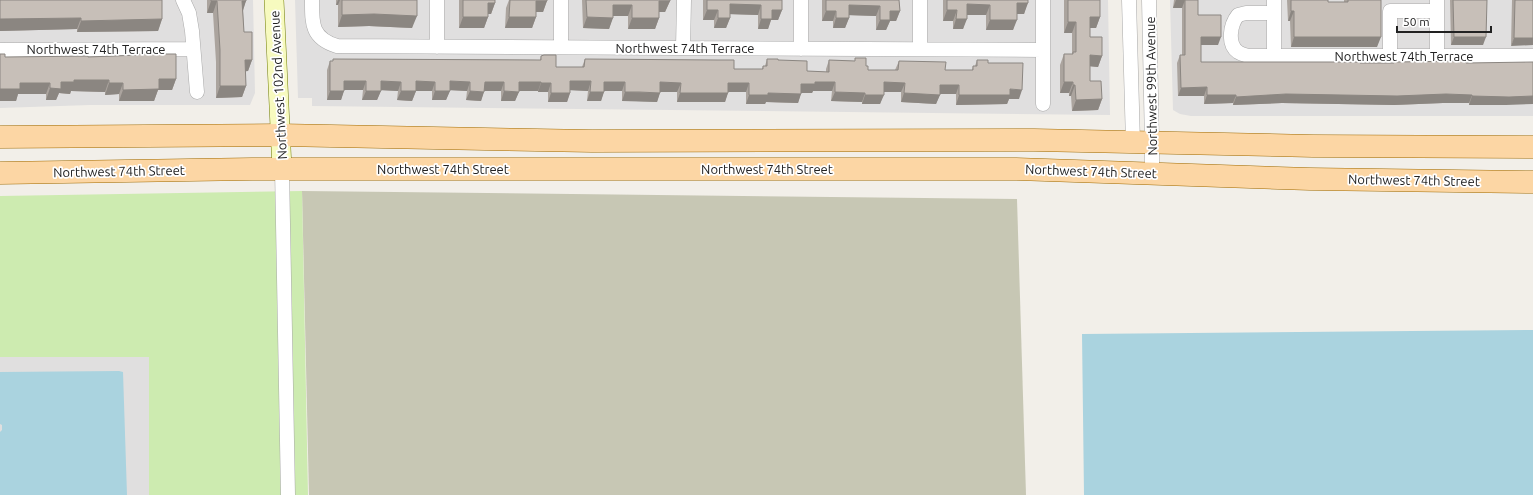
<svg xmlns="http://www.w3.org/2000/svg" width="1533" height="495" font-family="Ubuntu,sans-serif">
	<rect width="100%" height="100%" fill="#f2efe9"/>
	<!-- residential -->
	<path fill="#e0dfdf" d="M0,0H253L255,93L250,105H90L0,108Z
		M295,0H1108L1110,115L312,106V98H298Z
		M1170,0H1533V116H1191L1180,114L1173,110Z
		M0,357H149V495H0Z"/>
	<!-- construction -->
	<path fill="#c7c7b4" d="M302,191L1017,199L1026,495H309Z"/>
	<!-- grass -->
	<path fill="#cdebb0" d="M302,191L308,495H149V357H0V196Z"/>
	<!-- water -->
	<path fill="#aad3df" d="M1533,330V495H1084L1082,334Z
		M119,371L123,372L127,495H0V432L2,430V425L0,424V372Z"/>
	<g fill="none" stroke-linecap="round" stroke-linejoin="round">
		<defs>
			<path id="street" d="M183,0L189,13L192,31L197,92
				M312,0C312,23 311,38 337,46L1043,50
				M920,0V49
				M1043,0V104
				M1129,0L1133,143
				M1149,0L1152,144V173
				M1274,0V56
				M1437,0V56
				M1274,13H1246L1238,15C1230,25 1227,44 1238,52C1241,54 1245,55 1248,56H1533
				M437,47V0
				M561,47V0
				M683,48L684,0
				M801,49V0
				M0,50L193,49
				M1390,56V11H1437
				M282,169L288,495"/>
			<path id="secondary" d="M274,0L282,169"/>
			<path id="primary" d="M0,137L280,135L592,141L1034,140L1313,146L1533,147
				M0,173L252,169H1016L1310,179L1533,182"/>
		</defs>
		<!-- street casing -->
		<use href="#street" stroke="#a9a9a9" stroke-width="15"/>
		<!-- secondary casing -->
		<use href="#secondary" stroke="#707d05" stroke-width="20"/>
		<!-- primary casing -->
		<use href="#primary" stroke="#a06b00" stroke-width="23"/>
		<!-- street -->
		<use href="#street" stroke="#fff" stroke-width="14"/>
		<!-- secondary -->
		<use href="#secondary" stroke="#f7fabf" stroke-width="19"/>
		<!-- primary -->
		<use href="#primary" stroke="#fcd6a4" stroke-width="22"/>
	</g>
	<!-- wall -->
	<path fill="#aba49e" d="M0,0L162,19L158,31L77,32V29L0,31Z
		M207,0H246L243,11L244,32L252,60L248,71H245L246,86L242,97L216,98V62L213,13H207Z
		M336,0H417L412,28L369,26L338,27V5H336Z
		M459,0H495V3L491,14H488V17L484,28H459Z
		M509,0H547L543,12H536V17L532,28H505L506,8Z
		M582,0H670V1L665,12H659V18L655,29H628V16H613L609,29L583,28Z
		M703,0H782V10L778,20H771L768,29H758V15L730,14V18L726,28H714V20H703Z
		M822,0H899L900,11L896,21H890L886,30H876V16L849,15V18L845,28H833V21H822Z
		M943,0H1028L1024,14H1017L1013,30H986V15H967L963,29H953V21H943Z
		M1064,0H1100V17L1096,28H1090V37L1102,56L1098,67L1090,66V81L1102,99L1098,110L1072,111L1071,96H1069V93H1060V65L1064,54H1072V33H1064Z
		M1174,0H1198V15L1218,45H1201V62L1394,63V62L1466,63L1506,105H1469V103H1443L1394,105L1282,103L1233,105V103L1204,104V96H1178L1177,63L1180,55H1182V8H1173Z
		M1287,0H1328V2H1344V0H1381L1377,47H1291L1290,21H1288Z
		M1450,0H1487L1483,45H1451Z
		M1512,0H1533L1511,46Z
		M139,54L176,79L172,90H158L154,101H119V94L105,95V92L71,91L70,94L59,93L56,100H46V94H18L16,101H0L88,57L138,55Z
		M541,56L556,67H582L585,59L734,69H762L763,66H765L767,59L778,60L807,71L826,72V69L829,60L855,61V58L866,66L868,70H895L899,61L945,70H972L973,66H975L977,60L988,63L1019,99H1009L1007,104L956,105V94H940L936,104L901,102V92H884L880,104H862V102L831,101L832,91H813L812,93H801L798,103L766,102L765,104H746V92H728L725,102H677V92H660L657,102L636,101H622V91H604L601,101H587L588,91L570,90V93L567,102H548V92H538V91H519L515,101H501V91H484L481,101L466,100L467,91L450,90L446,100H432V91H416L412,101L397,100L398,91L381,90L377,100H362L363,90H344L341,100H327V70L330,61H333V59L540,60Z"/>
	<!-- shaded-wall -->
	<path fill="#8b8681" d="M338,0H340L338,5H336Z
		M1176,0H1185L1182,8H1173Z
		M211,1H217L213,13H207Z
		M242,1H246L242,13Z
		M536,1H547L543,12H532Z
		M659,1H670L665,12H655Z
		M488,3H495L491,14H484Z
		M1017,3H1028L1024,14H1013Z
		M730,4L761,5L758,15L726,14Z
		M967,4L990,5L986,15H963Z
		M613,5H632L628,16H609Z
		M849,5L880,6L876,16L845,15Z
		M707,10H718L714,20H703Z
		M772,10H782L778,20H771L768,29H758L761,19Z
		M947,10H957L953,21H943Z
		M826,11H836L833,21H822Z
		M890,11H900L896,21H890L886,30H876L880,20Z
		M1291,11H1294L1290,21H1288Z
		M374,14L417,16L412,28L369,26L338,27L342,15Z
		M463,17H488L484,28H459Z
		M509,17H536L532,28H505Z
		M587,17L613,18L609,29L583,28Z
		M1090,17H1100L1096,28H1086Z
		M81,18L77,29L0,31V19Z
		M632,18H659L655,29H628Z
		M718,18H730L726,28H714Z
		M836,18H849L845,28H833Z
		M162,19L158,31L77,32L81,21Z
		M956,19H967L963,29H953Z
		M990,20H1017L1013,30H986Z
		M1068,22H1076L1072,33H1064Z
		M1201,37H1221L1218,45H1198Z
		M1294,37H1381L1377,47H1291Z
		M1454,37H1486L1483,45H1451Z
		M1514,38H1533V45L1511,46Z
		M1090,55L1102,56L1098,67L1086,66Z
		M245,60H252L248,71L241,72Z
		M159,79H176L172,90H158L154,101H119L123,90Z
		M74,80H109L105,92L71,91L70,94L59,93L56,100H46L50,88L61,82Z
		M344,81H366L363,90H341Z
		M381,81L401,82L398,91L378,90Z
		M416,81L435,82L432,91H413Z
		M450,81L470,82L467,91L447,90Z
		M570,81H591L588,91L567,90Z
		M485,82H504L501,91H482Z
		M519,82H541L538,91H516Z
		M604,82H625L622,91H601Z
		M660,82L681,83L677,92H657Z
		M815,82H835L832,91H813L812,93H798L801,84Z
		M884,82L905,83L901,92H880Z
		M1064,82H1073L1069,93H1060Z
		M20,83H50L46,94H18L16,101H0V89Z
		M109,83H123L119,94L105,95Z
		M541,83H551L548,92H538Z
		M728,83H749L746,92H725Z
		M940,85H959L956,94H937Z
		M1073,85H1075L1071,96H1069Z
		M220,86H246L242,97L216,98Z
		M1207,87L1204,96H1178L1181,88Z
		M1010,89L1022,90L1019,99H1009L1007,104L956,105L959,95Z
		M330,91H344L341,100H327Z
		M366,91H381L377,100H362Z
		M401,91H416L412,101L397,100Z
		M435,91H450L446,100H432Z
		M470,91L484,92L481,101L466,100Z
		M504,91L519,92L515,101H501Z
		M590,92H604L601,101H587Z
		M625,92L660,93L657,102L622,101Z
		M835,92L865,93L862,102L831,101Z
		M551,93H570L567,102H548Z
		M680,93H728L725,102H677Z
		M768,93L801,94L798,103L766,102L765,104H746L749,95Z
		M904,93L940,95L936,104L901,102Z
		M1286,94H1446L1472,95L1469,103H1443L1394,105L1282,103L1233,105L1236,97Z
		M865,95H884L880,104H862Z
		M1207,95H1236L1233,103L1204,104Z
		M1472,96H1533V104L1506,105H1469Z
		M1102,99L1098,110L1072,111L1076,100Z"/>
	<!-- building -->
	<path fill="#c7bfb8" stroke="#8b8681" d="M0,0H162V19L81,21V18L0,19Z
		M211,0H246V1H242L244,32H252V60H245L246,86H220V50L217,1H211Z
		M342,0H417V16L374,14L342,15Z
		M463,0H495V3H488V17H463Z
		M510,0H547V1H536V17H509Z
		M586,0H670V1H659V18H632V5H613V18L587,17Z
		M707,0H782V10H772V19H761V5L730,4V18H718V10H707Z
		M826,0H899L900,11H890V20H880V6L849,5V18H836V11H826Z
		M947,0H1028V3H1017V20H990V5L967,4V19H956L957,10H947Z
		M1068,0H1100V17H1090V37H1102V56L1090,55V81H1101L1102,99L1076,100L1075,85H1073V82H1064V54H1073V52H1076V22H1068Z
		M1185,0H1198V15H1221V37H1201V62H1360V63H1394V62L1466,61V63L1533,62V96L1509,97L1472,96V95L1446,94L1397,96L1286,94L1236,97V95H1207V87L1181,88L1180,55H1185Z
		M1291,0H1328V2H1348V0H1381V37H1294V11H1291Z
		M1453,0H1487L1486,37H1454Z
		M1515,0H1533V38H1514Z
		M0,54H5V57L88,56V57L139,55V54H176V79H159V89L123,90V83H109V80H74V82H61V89L50,88V83H20V89H0Z
		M544,55H556V67H584L585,59L717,60H734V69H763V66H767V59H778V60L807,61V71L829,72V60L855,61V58H866V66H868V70H898L899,61L946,62L945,70H973V66H977V60H988V63H1023L1022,90L1010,89V95H959V85H940V95L904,93L905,83L884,82V95H865V93L835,92V82H815V84H801V94L768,93V95H749V83H728V93H680L681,83L660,82V93L639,92H625V82H604V92H590L591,81H570V93H551V83H541V82H519V92L504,91V82H485L484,92L470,91V82L450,81V91H435V82L416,81V91H401V82L381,81V91H366V81H344V91H330V61H333V59L541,60V56Z"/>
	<g text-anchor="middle" stroke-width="3.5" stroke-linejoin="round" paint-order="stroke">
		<!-- street labels -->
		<g font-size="13" fill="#222" stroke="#fff">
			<text x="685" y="53">Northwest 74th Terrace</text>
			<text x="96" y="54">Northwest 74th Terrace</text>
			<text x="1404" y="61">Northwest 74th Terrace</text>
			<text transform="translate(278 85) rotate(-93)" y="5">Northwest 102nd Avenue</text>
			<text transform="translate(1151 86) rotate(-91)" y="5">Northwest 99th Avenue</text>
			<text x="443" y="174">Northwest 74th Street</text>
			<text x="767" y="174">Northwest 74th Street</text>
			<text transform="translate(119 171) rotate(-1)" y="5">Northwest 74th Street</text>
			<text transform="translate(1091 171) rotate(2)" y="5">Northwest 74th Street</text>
			<text transform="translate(1414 180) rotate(1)" y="5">Northwest 74th Street</text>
		</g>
	</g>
	<!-- scale -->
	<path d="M1397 26v6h94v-6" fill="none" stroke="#222222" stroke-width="2"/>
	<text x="1403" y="26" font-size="12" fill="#222222" stroke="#ffffff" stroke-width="3" paint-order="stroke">50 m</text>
</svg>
